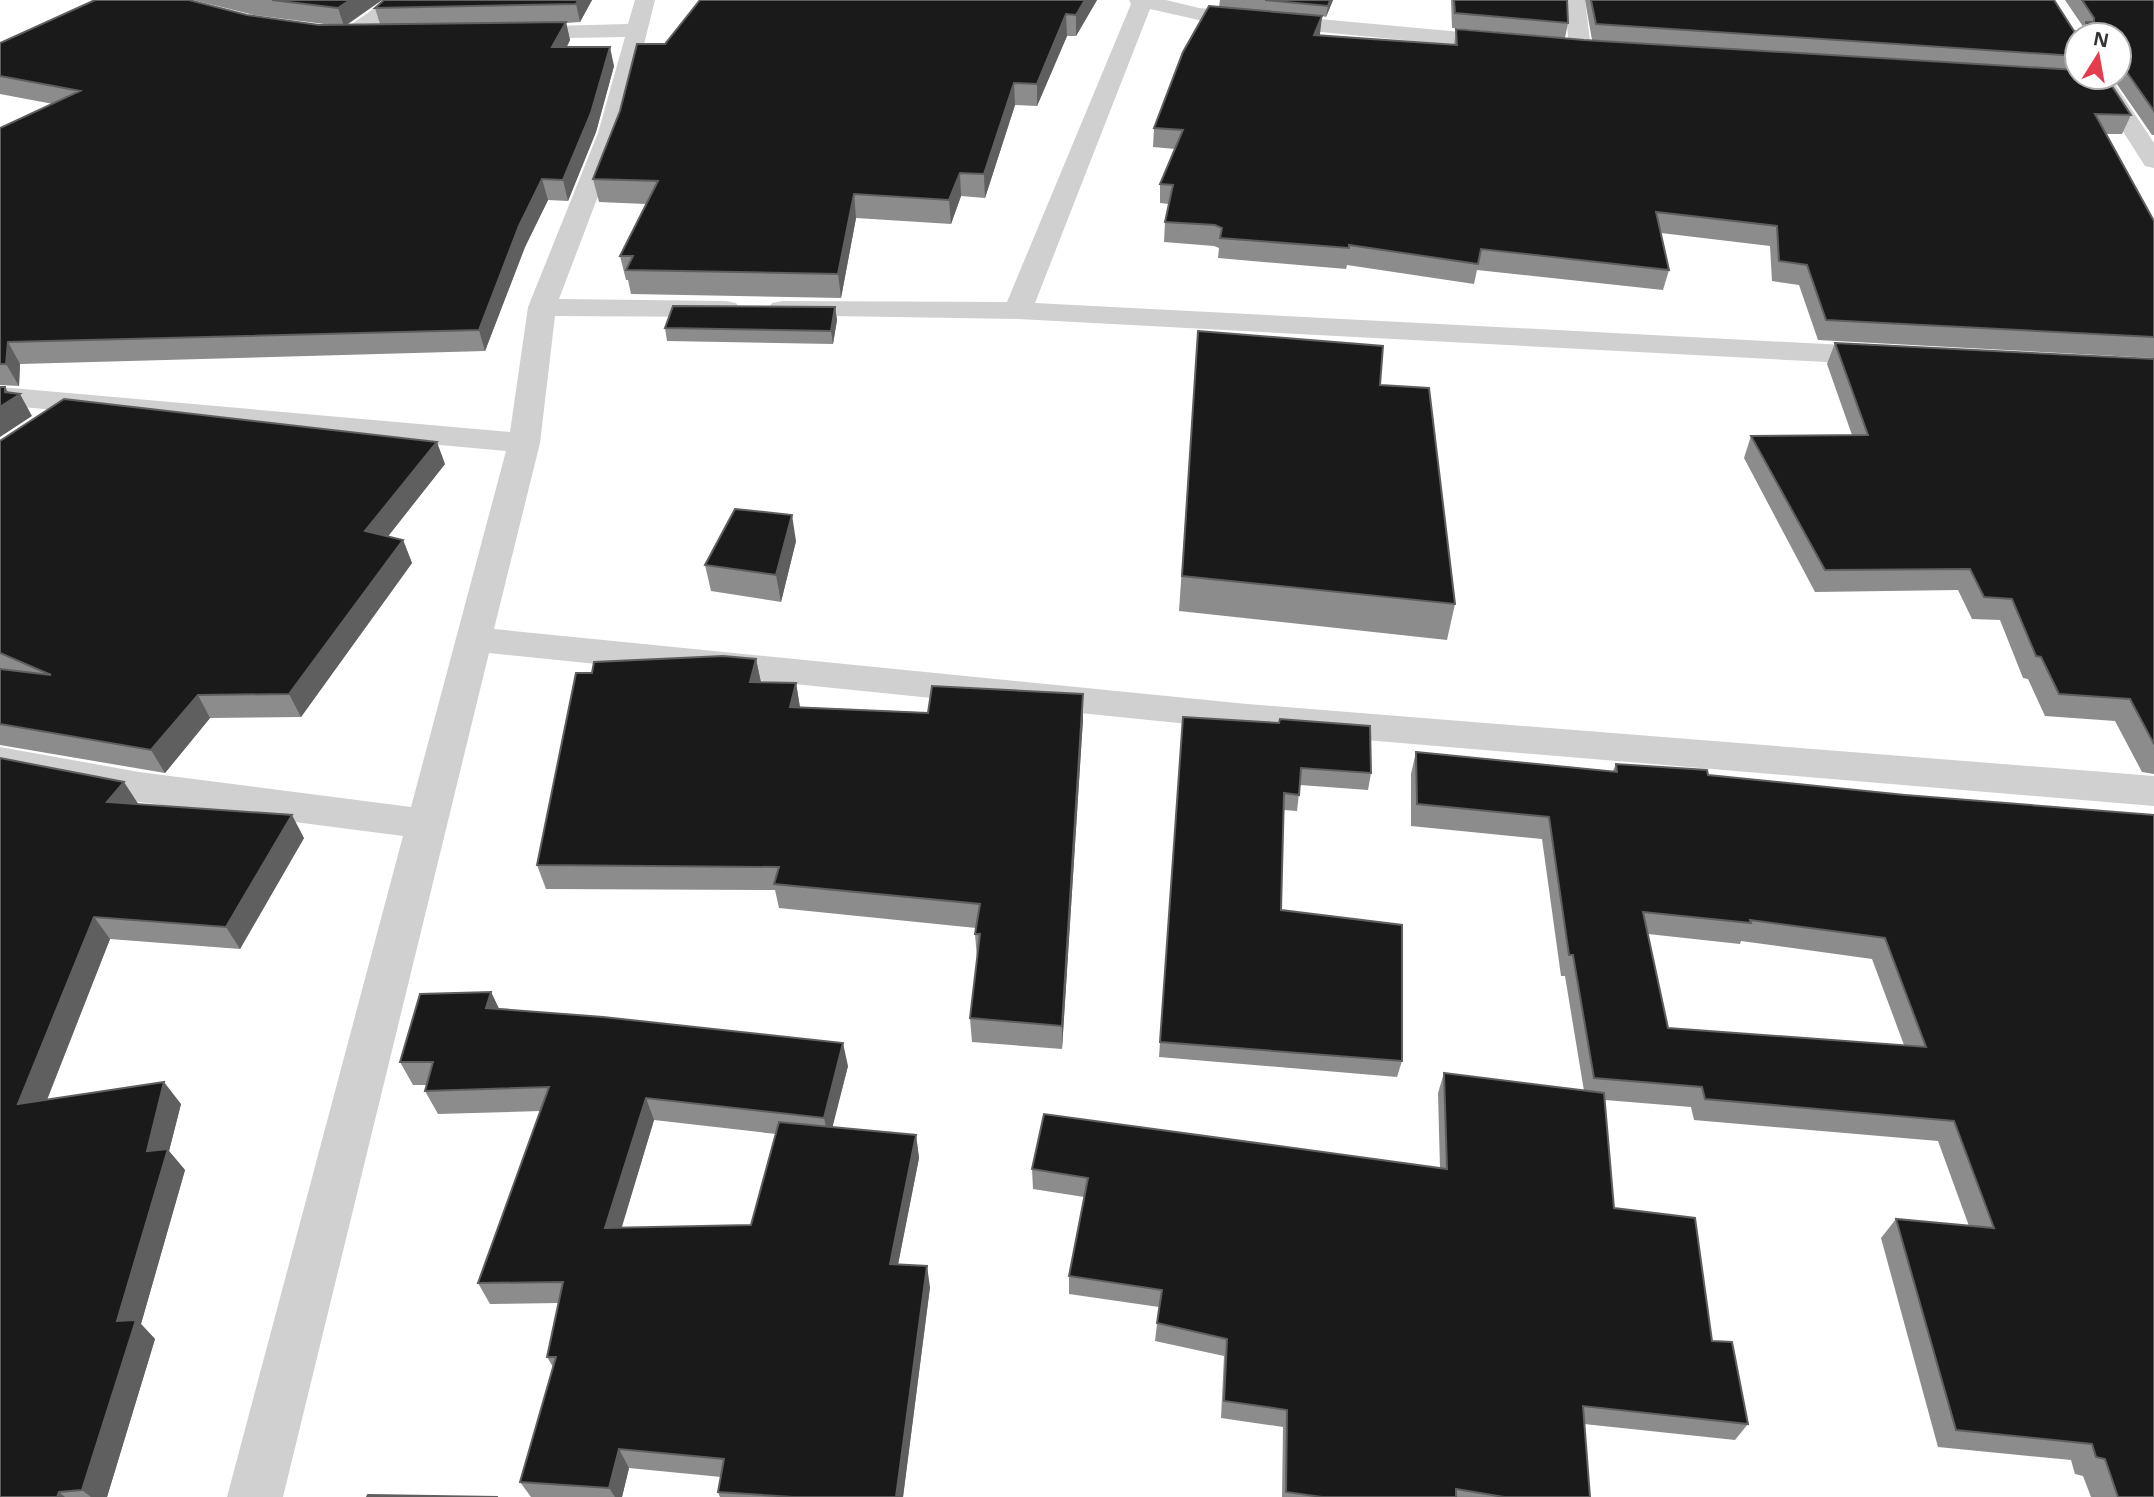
<svg xmlns="http://www.w3.org/2000/svg" width="2154" height="1497" font-family="'Noto Sans',sans-serif">
	<rect width="100%" height="100%" fill="#fff"/>
	<g fill="none" stroke-linecap="round" stroke-linejoin="round">
		<!-- street -->
		<path fill="#d0d0d0" fill-rule="evenodd" d="M386,0H409L358,41H342L339,36L342,31Z
			M635,0H655L622,133L559,299L726,301L736,303L740,309L736,315L726,317L555,316L540,443L494,629L1247,704L2154,776V806L1247,730L489,653L283,1497H227L403,836L139,802L0,775V747L139,772L411,807L506,451L0,405V387L510,432L528,307L598,133L625,37L515,39L504,33L515,27L628,24Z
			M1129,0H1166L1199,8L1505,36L1516,43L1505,50L1199,20L1150,9L1035,303L1883,347L1893,350L1898,356L1893,362L1883,365L1018,319L772,315L768,309L772,303L782,301L1007,302L1131,4Z
			M1565,0H1585L1591,49L1588,54H1572L1569,49Z
			M2088,77H2110L2154,143V168L2145,166Z"/>
	</g>
	<!-- wall -->
	<path fill="#8c8c8c" fill-rule="evenodd" d="M193,0H382L347,25L380,24L375,8L592,0L580,22L566,23L570,40L567,47L614,66L596,132L568,201L548,200L525,247L485,351L20,364L19,386L0,385V128L53,104L0,94V43L247,15L319,25H332L254,15Z
		M700,0H1097L1076,36H1067L1037,106L1015,105L985,198L961,196L951,224L856,218L841,298L631,294L628,280H626L620,256L646,204L599,202L593,179L665,44Z
		M1220,0H1333L1326,17L1322,16L1319,35L1454,45L1456,29L1584,40L1810,54L1592,40L1585,0H2054L2074,31L2082,32L2084,28L2065,0H2154V135H2152L2112,77H2119V35H2077V77L2131,115L2122,134H2106L2154,221V358L1818,340L1799,285L1772,281L1770,246L1661,233L1669,270L1663,290L1477,270L1474,284L1347,265L1346,269L1218,258L1219,248L1214,246L1164,242L1165,222L1169,204L1160,203V184L1175,149L1153,147L1154,128L1219,7Z
		M1451,0H1567L1568,23L1565,38L1452,28Z
		M835,307L837,320L833,344L667,341L665,328Z
		M1198,331L1380,385L1455,604L1447,640L1179,611Z
		M1835,343L2154,359V774L2142,772L2115,721L2045,716L2028,679L2023,678L2000,620L1972,619L1958,590L1815,592L1744,458L1751,436L1852,435L1827,364Z
		M0,441L445,464L388,536L403,540L412,563L301,717L210,718L165,773L0,745Z
		M796,541L781,602L711,591L705,565Z
		M756,659L761,682L796,683L800,707L1083,719L1062,1049L972,1042L970,1018L977,958L975,934L976,928L779,908L775,890L546,889L537,865L592,673Z
		M1183,717L1371,773L1368,790L1300,785L1297,811L1284,810L1281,910L1402,1061L1397,1077L1159,1057Z
		M1416,752L1613,771L1616,764L1708,775L1905,795L2154,1497H2091L2083,1476L2075,1474L2071,1460L1938,1447L1881,1238L1896,1219L1969,1226L1938,1141L1694,1120L1691,1107L1605,1100L1614,1208L1712,1341L1748,1424L1735,1440L1584,1424L1590,1497H1282L1283,1427L1221,1418L1224,1356L1155,1341L1159,1307L1069,1294V1276L1084,1197L1033,1189L1032,1169L1440,1168L1438,1093L1444,1073L1584,1091L1565,976H1561L1542,839L1411,826V774ZM1648,934L1740,944L1741,941L1872,959L1904,1045L1668,1028Z
		M0,758L139,804L304,838L240,949L110,939L47,1100L181,1104L169,1151L185,1170L141,1324L155,1339L107,1497H0Z
		M491,992L499,1009L848,1066L832,1127L916,1135L919,1158L898,1264L930,1287L903,1497H720L718,1492L721,1477L629,1468L622,1497H531L520,1482L553,1367L547,1357L559,1303L490,1304L478,1283L540,1111L438,1114L425,1091L427,1085H413L400,1062ZM654,1120L776,1134L751,1225L621,1228Z"/>
	<!-- shaded-wall -->
	<path fill="#5f5f5f" d="M350,0H382L344,26L338,8Z
		M578,0H592L580,22L576,4Z
		M1085,0H1097L1076,36V15Z
		M1330,0H1333L1326,17L1328,6Z
		M1066,14L1067,36L1037,106V84Z
		M1322,16L1320,34L1312,53L1314,35Z
		M566,22L570,40L556,66L552,47Z
		M610,47L614,66L596,132L568,201L563,180Z
		M1014,83L1015,105L985,198L984,174Z
		M960,173L961,196L951,224L949,200Z
		M542,179L548,200L525,247L485,351L479,330L519,226Z
		M854,194L856,218L841,298L838,274Z
		M835,307L837,320L833,344L831,331Z
		M8,342L20,364L19,386L6,364Z
		M5,387L12,399L20,394L32,416L0,437V407L5,392Z
		M437,442L445,464L375,553L365,531Z
		M792,515L796,541L781,602L776,575Z
		M403,540L412,563L301,717L289,694Z
		M756,659L761,683L750,682Z
		M796,683L800,708L790,707Z
		M1083,694V719L1062,1049V1026Z
		M198,695L210,718L165,773L151,750Z
		M124,782L139,805L107,802Z
		M292,815L304,838L240,949L226,927Z
		M94,917L110,939L37,1125L18,1104Z
		M491,992L502,1015L486,1008Z
		M843,1043L848,1066L829,1141L824,1118Z
		M164,1082L181,1104L169,1151L185,1170L141,1324L155,1339L107,1497H91L82,1490L117,1321L147,1151Z
		M646,1098L654,1120L615,1250L605,1228Z
		M916,1135L919,1158L894,1285L890,1264Z
		M927,1266L930,1287L903,1497H896Z
		M619,1449L629,1468L622,1497H615L609,1488Z
		M59,1492L65,1497H57Z"/>
	<!-- building -->
	<path fill="#1a1a1a" stroke="#5f5f5f" stroke-width="2" fill-rule="evenodd" d="M95,0H189L247,15L319,25L566,22L552,47H610L591,113L563,180L542,179L519,226L479,330L8,342L6,364H0V128L80,91L0,76V43Z
		M272,0H350L338,8Z
		M384,0H578L576,4L375,8Z
		M700,0H1085L1076,15L1066,14L1037,84L1014,83L984,174L960,173L949,200L854,194L838,274L626,270L633,256H620L658,181L593,179L620,111L637,44H665Z
		M1265,0H1330L1328,6Z
		M1454,0H1567L1568,23L1455,13Z
		M1591,0H2054L2074,31L2086,33V22H2094V18L2082,0H2154V111L2119,61V35H2077V56L1596,24Z
		M1209,6L1322,16L1314,35L1457,45L1456,29L1584,40L2077,70V77H2106L2131,115L2095,114L2154,221V337L1826,320L1807,265L1779,261L1777,226L1656,212L1669,270L1481,249L1478,264L1349,245V248L1220,238L1222,228L1215,225L1165,222L1173,185L1160,184L1183,130L1154,128L1183,52Z
		M673,306L835,307L831,331L665,328Z
		M1198,331L1383,346L1380,385L1429,388L1455,604L1182,576Z
		M1835,343L2154,359V744L2130,699L2059,694L2041,657L2036,656L2012,599L1984,597L1970,569L1825,570L1751,436L1868,435Z
		M0,387H5V392L20,394L0,407Z
		M64,399L437,442L365,531L403,540L289,694L198,695L151,750L0,724V669L51,675L0,653V441Z
		M735,509L792,515L776,575L705,565Z
		M723,656L756,659L750,682L796,683L790,707L928,713L932,686L1083,694L1062,1026L970,1018L980,934H975L980,904L774,884L779,867L537,865L576,673H592L594,662Z
		M1183,717L1279,723L1280,719L1370,726L1371,773L1301,768L1299,795L1284,793L1281,910L1402,925V1061L1160,1042Z
		M1416,752L1617,772L1616,764L1707,770L1708,775L1905,795L2154,815V1497H2118L2105,1459L2096,1457L2092,1444L1956,1430L1896,1219L1994,1228L1954,1121L1705,1099L1702,1087L1594,1078L1573,955H1569L1549,817L1417,804ZM1643,912L1751,923L1750,920L1885,938L1926,1047L1668,1028Z
		M0,758L124,782L107,802L292,815L226,927L94,917L18,1104L164,1082L147,1151L168,1149L117,1321L136,1320L82,1490L59,1492L57,1497H0Z
		M491,992L486,1008L603,1017L843,1043L824,1118L646,1098L605,1228L751,1225L779,1122L916,1135L890,1264L927,1266L896,1497H793L718,1492L724,1459L619,1449L609,1488L520,1482L556,1357H547L563,1282L478,1283L549,1087L425,1091L433,1062H400L420,994Z
		M1444,1073L1604,1093L1614,1208L1695,1218L1712,1341L1732,1342L1748,1424L1583,1406L1590,1497H1504L1456,1489V1497H1322L1286,1492L1287,1410L1224,1401L1227,1339L1157,1323L1162,1290L1069,1276L1088,1178L1032,1169L1044,1114L1447,1169Z
		M368,1495L498,1497H367Z"/>
	<!-- north arrow -->
	<g transform="translate(2098 56) rotate(11)"><circle r="33" fill="#ffffff" stroke="#adadad" stroke-width="2"/>
	<path d="M0-5L12 26L0 18L-12 26Z" fill="#e43b4f"/>
	<text y="-10" font-size="19" font-weight="bold" text-anchor="middle" fill="#333333">N</text>
	</g>
</svg>
